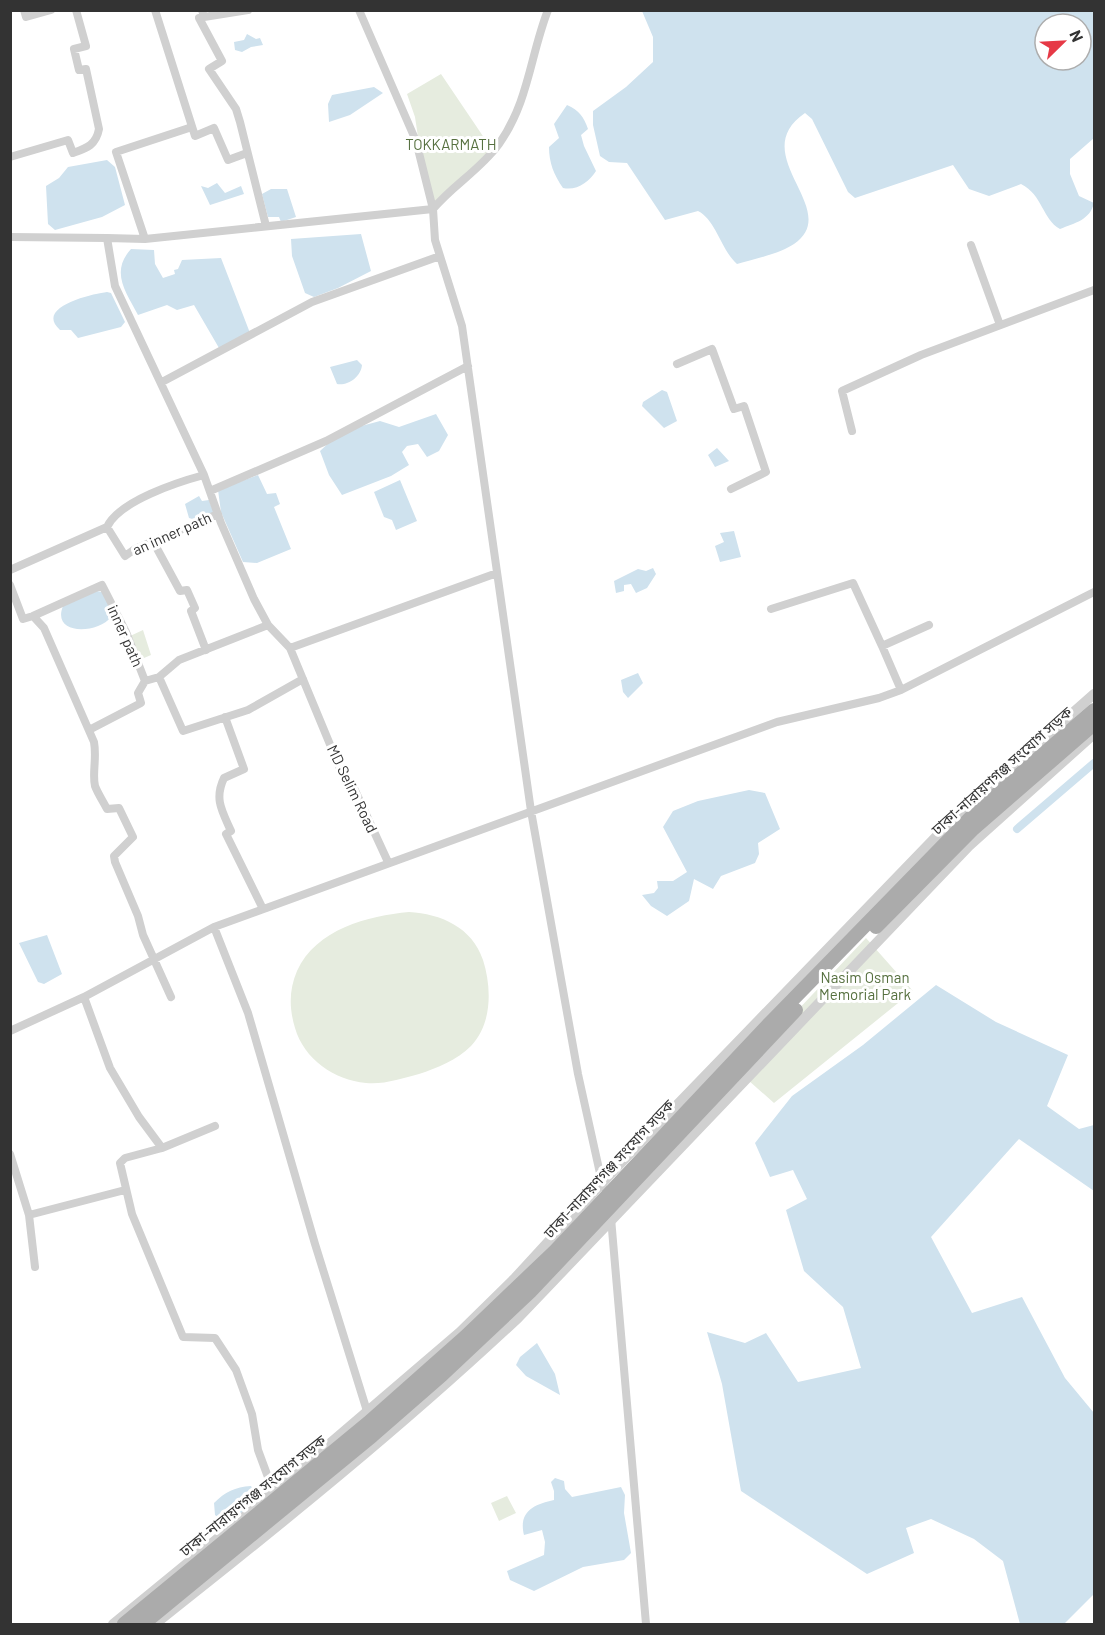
<svg xmlns="http://www.w3.org/2000/svg" width="1105" height="1635" font-family="Barlow,'Noto Sans Bengali',sans-serif">
	<rect width="100%" height="100%" fill="#fff"/>
	<!-- green -->
	<path fill="#e6ecdf" d="M441,74L493,151L436,205L423,170L415,117L407,94Z
		M143,630L151,655L137,661L128,637Z
		M409,912C441,914 472,927 483,960C492,988 492,1024 471,1046C457,1060 437,1068 419,1074C403,1078 383,1085 366,1083C334,1080 304,1059 295,1028C289,1008 289,990 297,971C316,929 368,916 409,912Z
		M866,938L913,991L774,1103L739,1072Z
		M507,1496L516,1513L499,1521L491,1503Z"/>
	<!-- water -->
	<path fill="#cfe2ee" fill-rule="evenodd" d="M642,11H1094V138L1070,159V174L1079,196L1094,203C1090,220 1075,223 1060,229C1042,219 1043,195 1021,184L989,196L969,189L953,165L855,198L848,192L812,119L805,113C744,155 844,210 794,244C779,254 754,259 737,264C721,250 716,220 698,211L665,220L627,163L609,162L600,156L593,125V111L626,87L653,62V37ZM1045,24H1081V60H1045Z
		M247,34L256,39L260,38L263,45L251,47L242,52L235,50L234,42L244,40Z
		M374,87L383,93L350,115L329,122L328,104L332,95Z
		M567,105C579,110 584,117 588,129L581,135L584,146L596,171C589,182 577,191 563,188C554,175 549,163 549,147L559,138L554,124Z
		M107,160L115,167L125,205L102,217L55,230L48,224L46,186L59,178L68,167Z
		M217,183L225,193L241,186L244,194L210,205L201,186L208,188Z
		M271,189H287L296,217L281,222L279,217H268L262,194Z
		M361,234L371,271L338,288L314,297L305,293L292,256L291,239Z
		M131,249L154,250L155,264L163,278L175,274L174,270L178,269L182,260L221,258L250,333L219,348L194,305L177,310L167,305L138,315C126,292 110,272 131,249Z
		M107,292L111,293L125,322L121,327L78,338L71,330H60C34,307 92,294 107,292Z
		M357,360L362,365C361,377 348,386 337,384L330,367Z
		M662,390L667,392L677,421L664,428L642,406L643,402Z
		M436,414L448,435L439,451L427,457L418,444L407,446L402,452L409,465L391,476L342,495L329,475L320,451L333,439L354,428L380,421L399,427Z
		M717,448L729,461L715,467L708,455Z
		M258,475L267,494L276,493L280,504L274,507L291,549L257,563L243,562L221,512L218,490Z
		M400,480L417,521L396,530L392,520L384,517L374,492Z
		M199,496L202,501L209,500L214,513L196,520L189,518L185,504Z
		M734,531L741,557L720,562L715,546L724,542L720,533Z
		M653,568L656,574L647,588L636,593L631,584L624,585V591L616,593L614,581L638,569L646,571Z
		M97,591L102,592L111,608V617C98,634 51,636 63,606Z
		M638,673L643,683L628,698L623,692L621,680Z
		M749,790L765,793L780,829L758,843L759,854L755,863L721,876L713,889L694,879L689,901L667,916L651,906L642,895L654,893L658,888L657,881H673L687,872L663,827L673,811L698,801Z
		M47,935L62,974L44,984L38,982L19,943Z
		M936,985L996,1022L1068,1055L1047,1106L1079,1129L1094,1125V1191L1019,1139L931,1237L972,1313L1022,1297L1065,1378L1094,1413V1594L1064,1624H1020L1003,1561L974,1539L931,1519L906,1528L914,1553L867,1574L741,1491L722,1384L707,1332L745,1343L766,1333L798,1382L861,1368L843,1307L804,1271L786,1210L807,1199L793,1170L770,1177L755,1143L792,1096L863,1045Z
		M537,1343L555,1374L560,1395L526,1376L516,1365L520,1357Z
		M555,1478L564,1481L565,1489L572,1497L621,1487L625,1495L624,1513L631,1553L624,1560L583,1567L534,1591L510,1580L507,1571L544,1555L545,1542L542,1530L524,1535C518,1511 535,1504 554,1500V1491L551,1482Z
		M251,1486L257,1497L232,1523L224,1522L215,1515L214,1503C225,1492 235,1487 251,1486Z"/>
	<g fill="none" stroke-linecap="round" stroke-linejoin="round">
		<!-- canal -->
		<path stroke="#cfe2ee" stroke-width="8" d="M1017,829L1094,763"/>
		<!-- minor -->
		<path stroke="#d0d0d0" stroke-width="8" d="M24,10L26,17L51,10
			M155,10L195,136L214,128L228,160L247,153
			M202,10L204,17L248,10
			M548,10C530,56 529,101 499,144C480,170 453,185 433,209L435,240L462,326L531,811L578,1074L603,1187
			M204,17L199,18L222,61L209,69L236,109L240,122L266,226
			M10,157L68,140L73,153C87,148 96,145 99,129L86,69L79,70L74,49L86,46L76,10
			M10,237L107,238L115,286L204,475L221,523L254,599L268,625L290,648L346,783L353,786L388,862
			M107,238L145,239L433,209L416,141L359,10
			M145,239L116,152L192,127
			M971,245L1000,325
			M677,364L712,349L734,409L744,406L766,472L731,489
			M162,382L312,302L440,256
			M852,431L842,391L921,355L1094,290
			M210,491L326,441L468,366
			M107,527L125,556L135,549L218,514
			M154,543L180,591L187,590L195,608L191,611L206,650
			M10,570L107,527C119,501 178,482 204,475
			M10,585L23,619L33,616L44,628L94,742C97,758 92,774 95,786C98,794 103,801 107,809L119,808L133,837L114,856L115,862L138,916L143,935L171,997
			M771,609L853,583L882,646L929,625
			M33,616L102,585L126,632L145,681L138,693L141,703L89,730
			M882,646L901,690L1094,592
			M290,648L497,573
			M159,677L183,731L248,710L303,679
			M145,681L159,677L179,660L268,625
			M225,717L244,769L224,778C214,799 222,811 231,831L226,834L263,909
			M84,997L110,1068L139,1117L162,1148L125,1158L120,1163L132,1214L183,1337L215,1338L236,1370L252,1414L258,1450L275,1496
			M10,1031L84,997L214,927
			M162,1148L215,1126
			M10,1154L29,1215L35,1267
			M29,1215L125,1190
			M611,1218L646,1624
			M367,1411L315,1244L248,1013L214,927L777,722L879,698L901,690"/>
		<!-- tertiary -->
		<path stroke="#d0d0d0" stroke-width="10" d="M113,1624L245,1516L460,1332L515,1278L616,1168L957,815L1094,694
			M155,1624C279,1526 403,1426 518,1318L969,846L1094,734"/>
		<!-- primary -->
		<path stroke="#ababab" stroke-width="14" d="M876,927L972,830L1094,724
			M124,1624L368,1423L465,1337L555,1251L767,1026L975,813L1094,710
			M143,1624L372,1436L442,1375L530,1292L796,1010"/>
	</g>
	<g text-anchor="middle" stroke-width="6" stroke-linejoin="round" paint-order="stroke">
		<!-- park labels -->
		<g font-size="15" fill="#56703f" stroke="#fff">
			<text x="451" y="150">TOKKARMATH</text>
			<text x="865" y="983">Nasim Osman<tspan x="865" dy="17">Memorial Park</tspan></text>
		</g>
		<!-- street labels -->
		<g font-size="15" fill="#333" stroke="#fff">
			<text transform="translate(172 534) rotate(-24)" y="5">an inner path</text>
			<text transform="translate(125 636) rotate(66)" y="5">inner path</text>
			<text transform="translate(1002 771) rotate(-42)" y="5">ঢাকা-নারায়ণগঞ্জ সংযোগ সড়ক</text>
			<text transform="translate(352 789) rotate(64)" y="5">MD Selim Road</text>
			<text transform="translate(609 1169) rotate(-47)" y="5">ঢাকা-নারায়ণগঞ্জ সংযোগ সড়ক</text>
			<text transform="translate(253 1496) rotate(-39)" y="5">ঢাকা-নারায়ণগঞ্জ সংযোগ সড়ক</text>
		</g>
	</g>
	<!-- border -->
	<rect width="1105" height="1635" fill="none" stroke="#333333" stroke-width="24"/>
	<!-- north arrow -->
	<g transform="translate(1063 42) rotate(66)"><circle r="28" fill="#ffffff" stroke="#adadad" stroke-width="1.5"/>
	<path d="M0-4.5L10 22L0 15L-10 22Z" fill="#e63946"/>
	<text y="-9" font-size="16" font-weight="bold" text-anchor="middle" fill="#333333">N</text>
	</g>
</svg>
